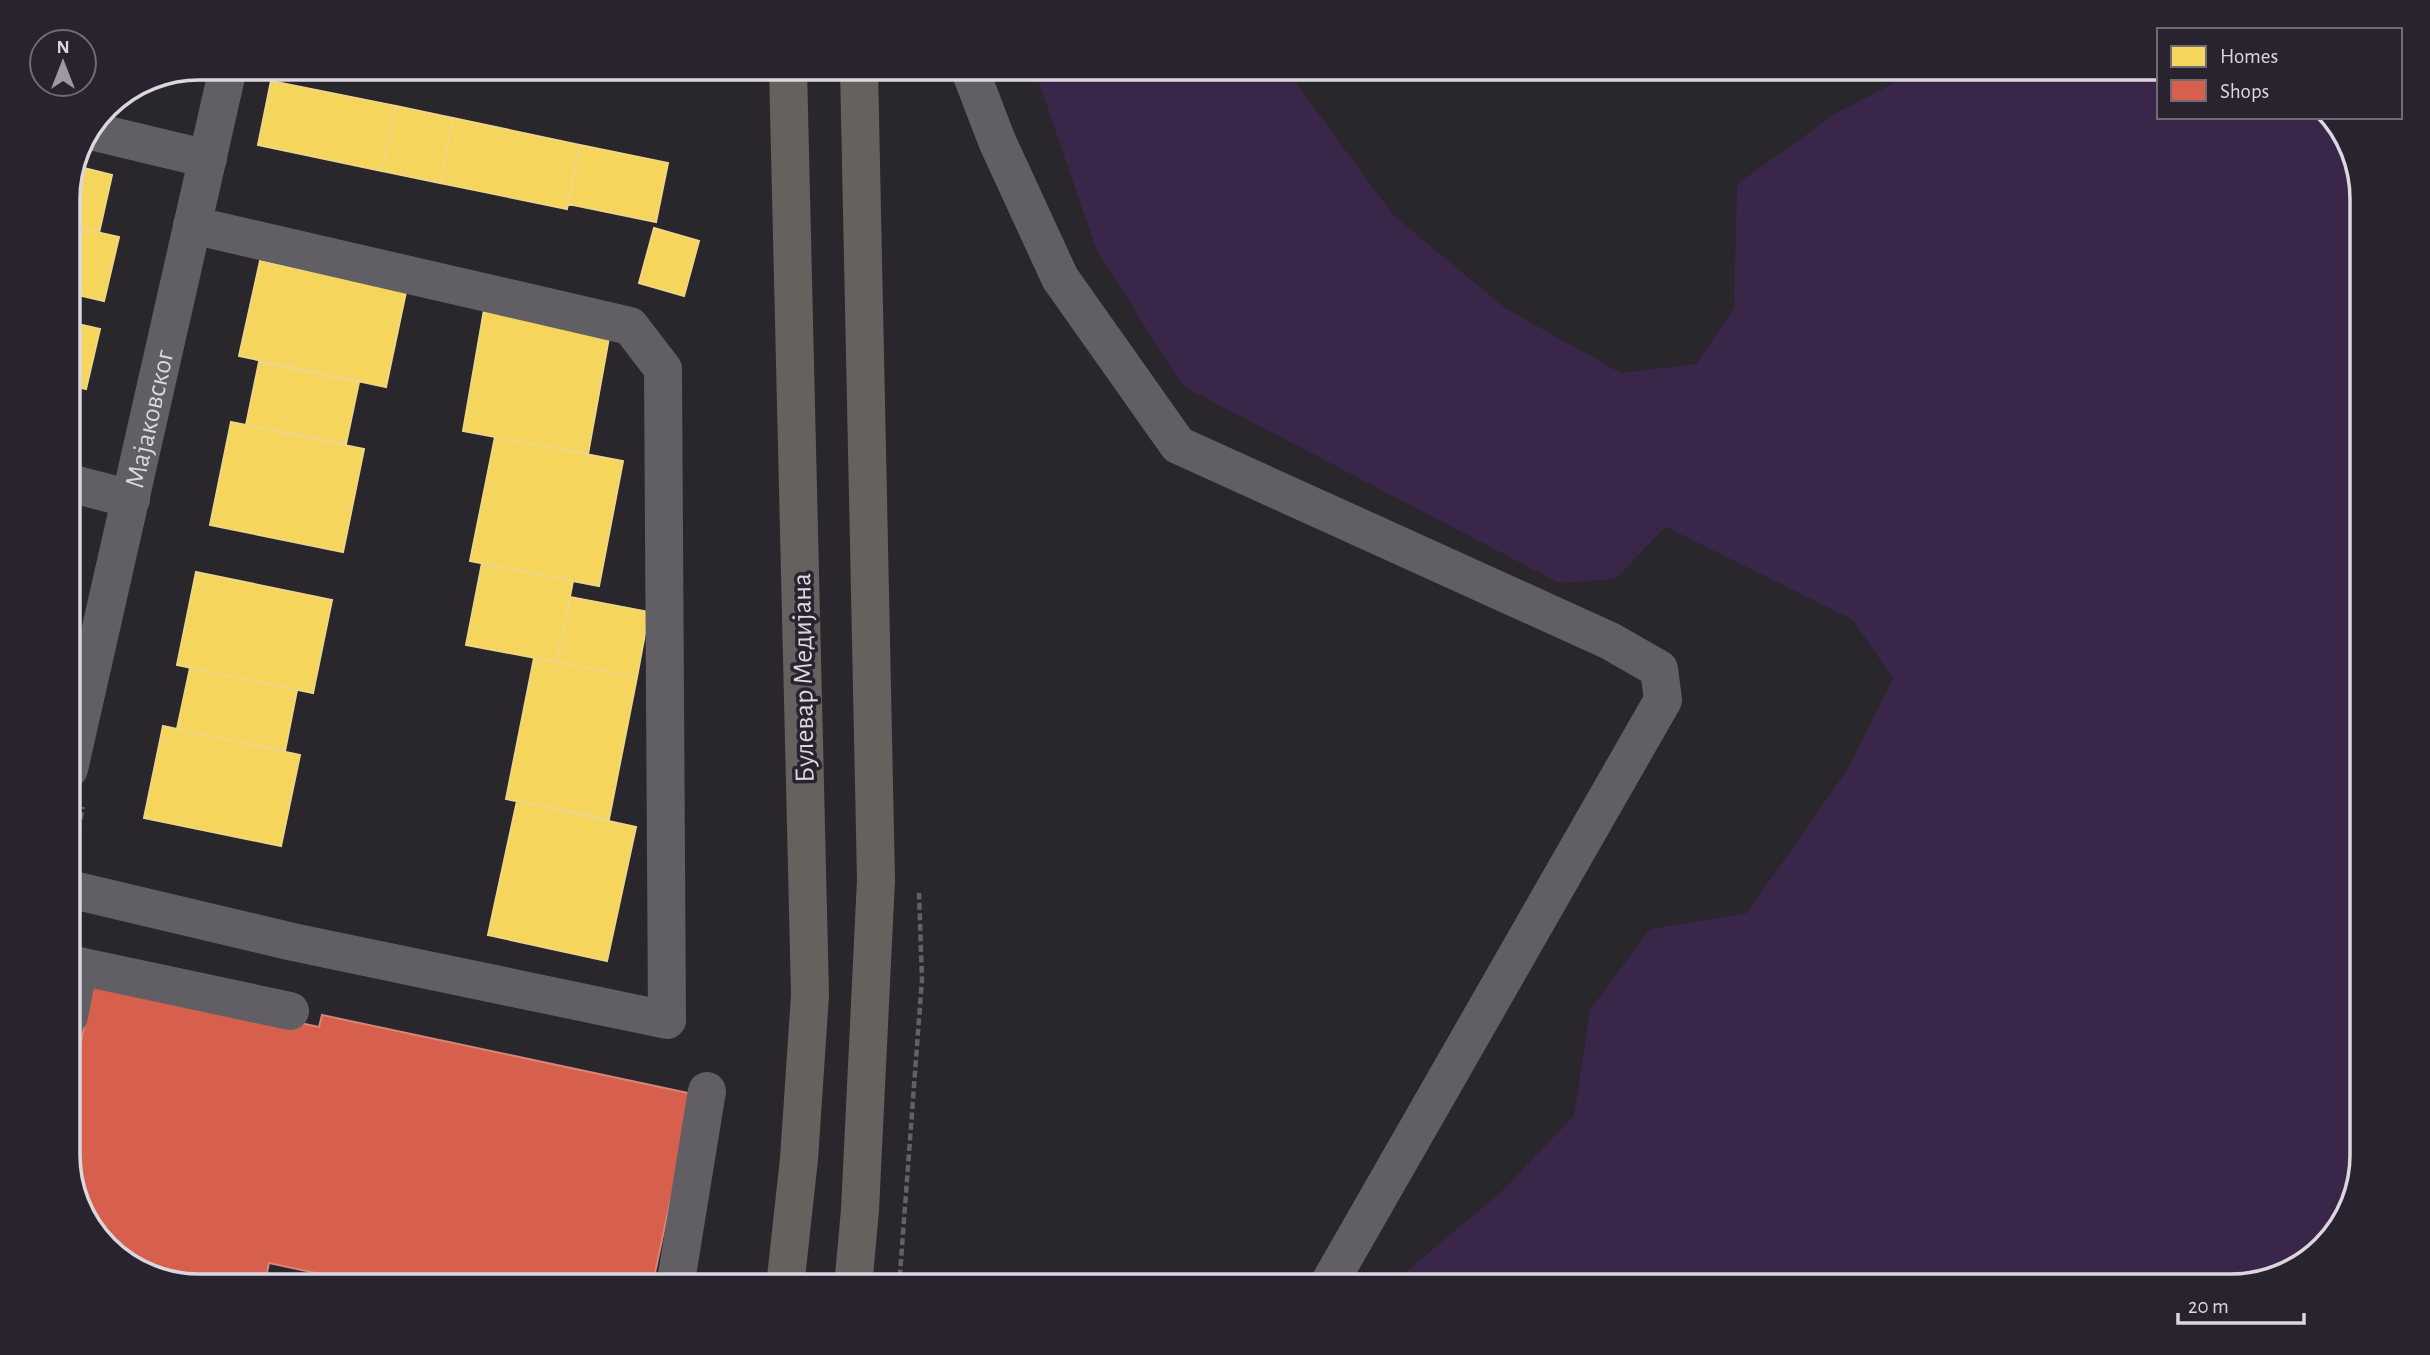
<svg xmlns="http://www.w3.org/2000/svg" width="2430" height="1355" font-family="'Alegreya Sans',sans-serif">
	<rect width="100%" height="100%" fill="#29262c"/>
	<!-- green -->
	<path fill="#392649" d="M1034,68H1285L1393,215L1505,308L1621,373L1696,364L1734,308L1737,184L1838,112L1923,68H2159V117H2327L2344,134L2361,192L2362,1155L2344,1221L2296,1269L2231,1287H1396L1402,1275L1499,1194L1574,1116L1590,1010L1650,929L1747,913L1847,770L1893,679L1853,620L1666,527L1615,579L1559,583L1183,386L1096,249Z"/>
	<!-- homes -->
	<path fill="#f6d55c" stroke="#eed683" stroke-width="2" d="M271,81L396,106L382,171L258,145Z
		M396,106L453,118L440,183L382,171Z
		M453,118L580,145L567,209L440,183Z
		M580,145L668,163L656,222L568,204Z
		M80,167L112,175L99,233L69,226V192Z
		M69,226L119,237L104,301L69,293Z
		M654,228L699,241L684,296L639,283Z
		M260,261L406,292L386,387L239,356Z
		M484,310L610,332L588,454L463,431Z
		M69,322L100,329L86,389L69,385Z
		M259,362L359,382L346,444L246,425Z
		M231,422L364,449L343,552L210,525Z
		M495,437L623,461L599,586L470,561Z
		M482,563L573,581L557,662L466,645Z
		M196,572L332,600L313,693L177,665Z
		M570,597L649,612L637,677L557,662Z
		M534,658L637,677L609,819L506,799Z
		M190,668L297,690L285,751L177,729Z
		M163,726L300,755L281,846L144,818Z
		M517,801L636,827L607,961L488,935Z"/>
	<!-- shops -->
	<path fill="#d6604d" stroke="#d88479" stroke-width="2" d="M94,979L319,1027L322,1015L693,1094L652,1287H381L269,1263L264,1287H200L134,1269L86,1221L69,1163V1099Z"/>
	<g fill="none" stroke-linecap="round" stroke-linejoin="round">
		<!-- path -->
		<path stroke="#636166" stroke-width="4.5" stroke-dasharray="7 3.5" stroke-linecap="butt" d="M74,850L83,807
			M899,1287L922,979L919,893"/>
		<!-- minor -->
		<g stroke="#615f64" stroke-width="38">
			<path d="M969,68L997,141L1060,278L1178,445L1610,641L1659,669L1663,700L1327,1287"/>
			<path d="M95,132L208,159"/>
			<path d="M69,483L131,499"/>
			<path id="s1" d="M69,769L228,68"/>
			<path d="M69,889L293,942L667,1020L663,369L630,326L192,225"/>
			<path d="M69,1016L79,966L290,1011"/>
			<path d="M675,1287L707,1091"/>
		</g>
		<!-- major -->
		<path stroke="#66615e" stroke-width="38" d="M785,1287L799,1159L810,995L788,68
			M853,1287L860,1210L876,880L859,68"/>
	</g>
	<g text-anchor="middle" stroke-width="7" stroke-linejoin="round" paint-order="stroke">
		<!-- street labels -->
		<g font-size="28" fill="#dbd7df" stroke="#29232f">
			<text dy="10" stroke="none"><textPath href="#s1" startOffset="359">Мајаковског</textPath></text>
			<text transform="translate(802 678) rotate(-91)" y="10">Булевар Медијана</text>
		</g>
	</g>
	<!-- crop -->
	<path d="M0 0H2430V1355H0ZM199 80H2231A119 119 0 0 1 2350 199V1155A119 119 0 0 1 2231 1274H199A119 119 0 0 1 80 1155V199A119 119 0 0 1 199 80Z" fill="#29232f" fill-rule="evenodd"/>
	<path fill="none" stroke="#dbd7df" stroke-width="3.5" d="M199 80H2231A119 119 0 0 1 2350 199V1155A119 119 0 0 1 2231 1274H199A119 119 0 0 1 80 1155V199A119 119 0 0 1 199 80Z"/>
	<!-- legend -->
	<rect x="2157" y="28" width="245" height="91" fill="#29232f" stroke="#706b75" stroke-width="2"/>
	<rect x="2171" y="46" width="35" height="21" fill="#f6d55c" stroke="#706b75" stroke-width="2"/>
	<text x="2220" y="63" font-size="21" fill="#dbd7df">Homes</text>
	<rect x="2171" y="80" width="35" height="21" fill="#d6604d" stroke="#706b75" stroke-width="2"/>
	<text x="2220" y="98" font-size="21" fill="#dbd7df">Shops</text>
	<!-- north arrow -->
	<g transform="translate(63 63)"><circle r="33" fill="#29232f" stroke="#706b75" stroke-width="2"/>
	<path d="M0-5L12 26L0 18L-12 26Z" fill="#9d99a0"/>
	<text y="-10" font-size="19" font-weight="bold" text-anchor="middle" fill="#dbd7df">N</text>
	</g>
	<!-- scale -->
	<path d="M2178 1313v10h126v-10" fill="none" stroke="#dbd7df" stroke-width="3.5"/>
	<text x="2188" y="1313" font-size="21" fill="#dbd7df" stroke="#29232f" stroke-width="5" paint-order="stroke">20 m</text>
</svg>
